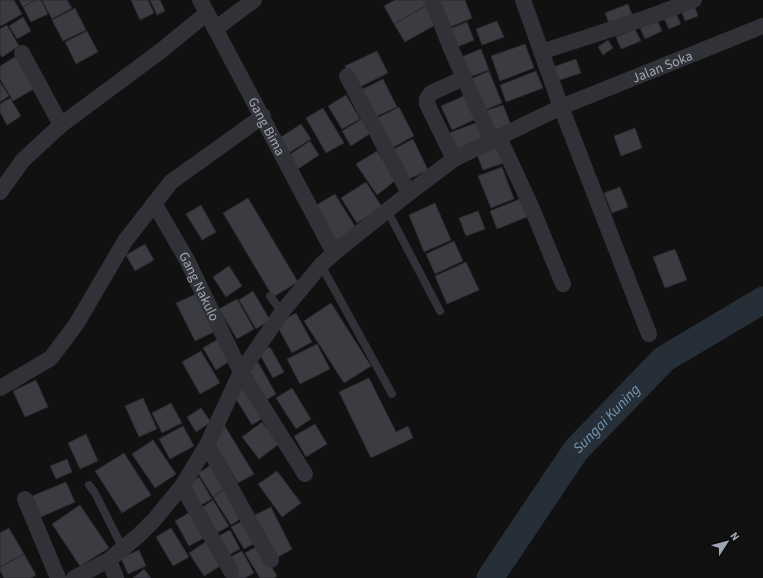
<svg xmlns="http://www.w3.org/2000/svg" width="763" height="578" font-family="'Source Sans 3',sans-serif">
	<rect width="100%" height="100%" fill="#111112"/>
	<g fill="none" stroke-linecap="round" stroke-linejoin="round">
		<!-- river -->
		<path stroke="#262f37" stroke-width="27" id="s1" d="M490,578L576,450L664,359L763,300"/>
	</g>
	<!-- building -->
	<path fill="#3b3c42" stroke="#2a2a2f" d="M0,0H14L22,14L1,26L0,24Z
		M19,0H35L23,7Z
		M35,0H41L48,14L31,22L23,7Z
		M42,0H67L72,8L52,19Z
		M131,0H148L154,13L140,20Z
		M150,0H160L165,11L157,15Z
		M395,0H424L427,5L394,24L384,6Z
		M436,0H465L472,18L448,28Z
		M693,2L698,16L685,21L680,7Z
		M628,4L634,20L611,29L605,13Z
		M427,5L437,24L405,42L394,24Z
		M75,8L86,30L63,41L52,20Z
		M675,11L681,24L669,29L663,16Z
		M23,17L31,31L17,39L9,26Z
		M656,18L662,31L645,39L639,26Z
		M497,21L504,37L482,45L476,29Z
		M467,22L474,40L455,48L447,30Z
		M7,25L19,46L2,57L0,54V29Z
		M635,29L641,41L621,49L616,37Z
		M87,31L98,52L76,64L65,42Z
		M608,40L613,48L603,55L598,47Z
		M525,44L534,68L500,81L491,56Z
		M481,49L489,70L467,78L459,58Z
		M377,51L388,73L356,89L345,66Z
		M18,55L37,87L13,101L0,79V66Z
		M576,59L581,73L557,81L553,67Z
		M489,71L502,103L480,112L466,81Z
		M536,71L543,88L506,102L500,85Z
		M383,79L397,107L373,118L359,91Z
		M0,82L9,96L0,102Z
		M346,95L360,119L342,129L328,106Z
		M466,95L476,119L452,130L441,106Z
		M10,98L21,116L7,125L0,112V104Z
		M503,105L511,125L489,133L482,112Z
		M399,107L414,136L390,149L375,119Z
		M323,108L344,143L326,153L306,118Z
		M362,119L371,133L351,146L342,131Z
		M481,121L488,139L453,153L446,134Z
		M301,124L311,139L287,154L278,139Z
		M635,128L642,148L621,156L614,136Z
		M413,139L428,170L405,181L390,151Z
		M310,141L319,155L295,171L286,157Z
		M498,144L504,163L483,170L476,152Z
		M377,151L396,180L377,195L356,164Z
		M502,167L514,199L491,208L478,176Z
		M366,182L382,207L357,223L341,198Z
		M620,187L628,207L612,213L604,193Z
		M335,194L356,228L334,242L313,207Z
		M248,198L298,282L273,297L223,213Z
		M520,199L527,217L497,229L490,211Z
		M435,203L451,240L424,252L409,215Z
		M201,205L216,232L202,240L186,214Z
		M478,211L485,229L466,236L459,218Z
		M454,241L463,261L435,274L426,254Z
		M145,244L154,260L135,271L126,255Z
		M675,249L687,280L665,288L653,257Z
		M466,262L479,290L447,304L435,276Z
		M229,266L242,286L226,297L213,277Z
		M253,291L270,320L256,329L239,300Z
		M198,293L216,331L195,341L176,303Z
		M237,299L254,329L237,339L219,309Z
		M331,303L371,366L344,383L304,321Z
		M296,313L312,342L292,353L276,324Z
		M220,338L233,359L216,370L203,348Z
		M317,344L330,369L300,384L287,359Z
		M270,347L284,372L273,378L259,353Z
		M201,351L220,383L200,394L182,362Z
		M258,362L276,394L263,402L245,370Z
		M369,378L396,432L408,426L413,438L371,458L339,392Z
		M36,380L48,407L25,417L13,391Z
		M246,386L265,417L252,425L233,394Z
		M292,388L311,419L296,429L276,398Z
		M143,398L157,429L139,437L125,406Z
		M171,403L182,423L162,433L152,413Z
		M201,408L211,422L196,432L187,417Z
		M262,422L279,444L259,459L242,437Z
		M223,423L254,474L238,483L213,441Z
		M315,424L327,444L306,457L294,436Z
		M183,426L194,446L170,459L159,439Z
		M86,434L98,461L80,469L68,443Z
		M153,440L176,474L155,488L132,454Z
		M124,453L151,495L122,513L95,471Z
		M67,459L72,472L56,479L50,466Z
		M213,464L227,488L213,497L198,473Z
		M277,471L301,503L282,517L258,484Z
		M199,477L212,499L199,506L186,485Z
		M66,482L75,502L41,517L32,496Z
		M227,488L245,516L231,525L213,497Z
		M213,500L229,526L217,533L201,508Z
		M80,505L109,548L80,566L52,524Z
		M271,507L292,549L275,559L253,516Z
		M190,512L204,538L189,546L175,521Z
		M246,519L259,541L244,549L231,527Z
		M9,528L24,554L0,567V533Z
		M171,528L189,557L173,566L156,537Z
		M230,530L240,549L225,557L215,538Z
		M207,541L222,565L204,576L189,553Z
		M259,545L277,576L274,578H260L245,553Z
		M139,550L146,566L128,574L121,558Z
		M242,551L254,573L245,578H236L226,559Z
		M24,554L36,575L31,578H4L0,571V567Z
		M144,569L151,578H133Z"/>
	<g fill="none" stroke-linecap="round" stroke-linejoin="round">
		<!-- service -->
		<path stroke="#313238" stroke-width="8" d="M387,210L440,311
			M321,265L392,394
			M270,296L282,312
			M89,485L95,493L123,549"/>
		<!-- minor -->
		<g stroke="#313238" stroke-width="16">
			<path id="s2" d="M200,0L334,253"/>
			<path d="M432,0L452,51L492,141"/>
			<path d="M523,0L561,107L649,334"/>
			<path d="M215,29L254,0"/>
			<path d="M541,52L646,18L694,0"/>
			<path d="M22,53L61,125"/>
			<path d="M347,76L409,193"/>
			<path d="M499,137L530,204L563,284"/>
			<path d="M454,159L427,104V99L431,93L464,78"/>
			<path d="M0,192L23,160L61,125L162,50L207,13"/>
			<path id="s3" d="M154,203L187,260L241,372L305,474"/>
			<path d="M0,388L51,358L77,323L125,241L171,182L263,116"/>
			<path d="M207,445L271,560"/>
			<path d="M182,486L231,571"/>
			<path d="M25,499L58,578"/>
			<path d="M109,560L116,578"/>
			<path id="s4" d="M74,578L109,560L139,535L154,520L182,486L207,445L241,372L282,312L321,265L334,253L409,193L454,159L561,107L763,26"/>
		</g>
	</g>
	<g text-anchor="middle" stroke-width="4" stroke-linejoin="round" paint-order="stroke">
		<!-- street labels -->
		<g font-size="14" fill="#a0a7b4" stroke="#0c0c0d">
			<text dy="5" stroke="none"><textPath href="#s4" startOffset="804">Jalan Soka</textPath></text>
			<text dy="5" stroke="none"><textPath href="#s2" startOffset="143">Gang Bima</textPath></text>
			<text dy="5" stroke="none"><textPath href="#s3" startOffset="95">Gang Nakulo</textPath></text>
		</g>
		<!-- water labels -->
		<g font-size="15" font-style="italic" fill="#7496b3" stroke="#0c0c0d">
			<text dy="5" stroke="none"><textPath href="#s1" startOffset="198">Sungai Kuning</textPath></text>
		</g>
	</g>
	<!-- north arrow -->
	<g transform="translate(727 542) rotate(54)" stroke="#0c0c0d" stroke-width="3" paint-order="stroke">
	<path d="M0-3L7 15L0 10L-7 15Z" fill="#a0a7b4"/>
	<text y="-6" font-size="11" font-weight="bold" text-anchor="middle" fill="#a0a7b4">N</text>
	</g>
</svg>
